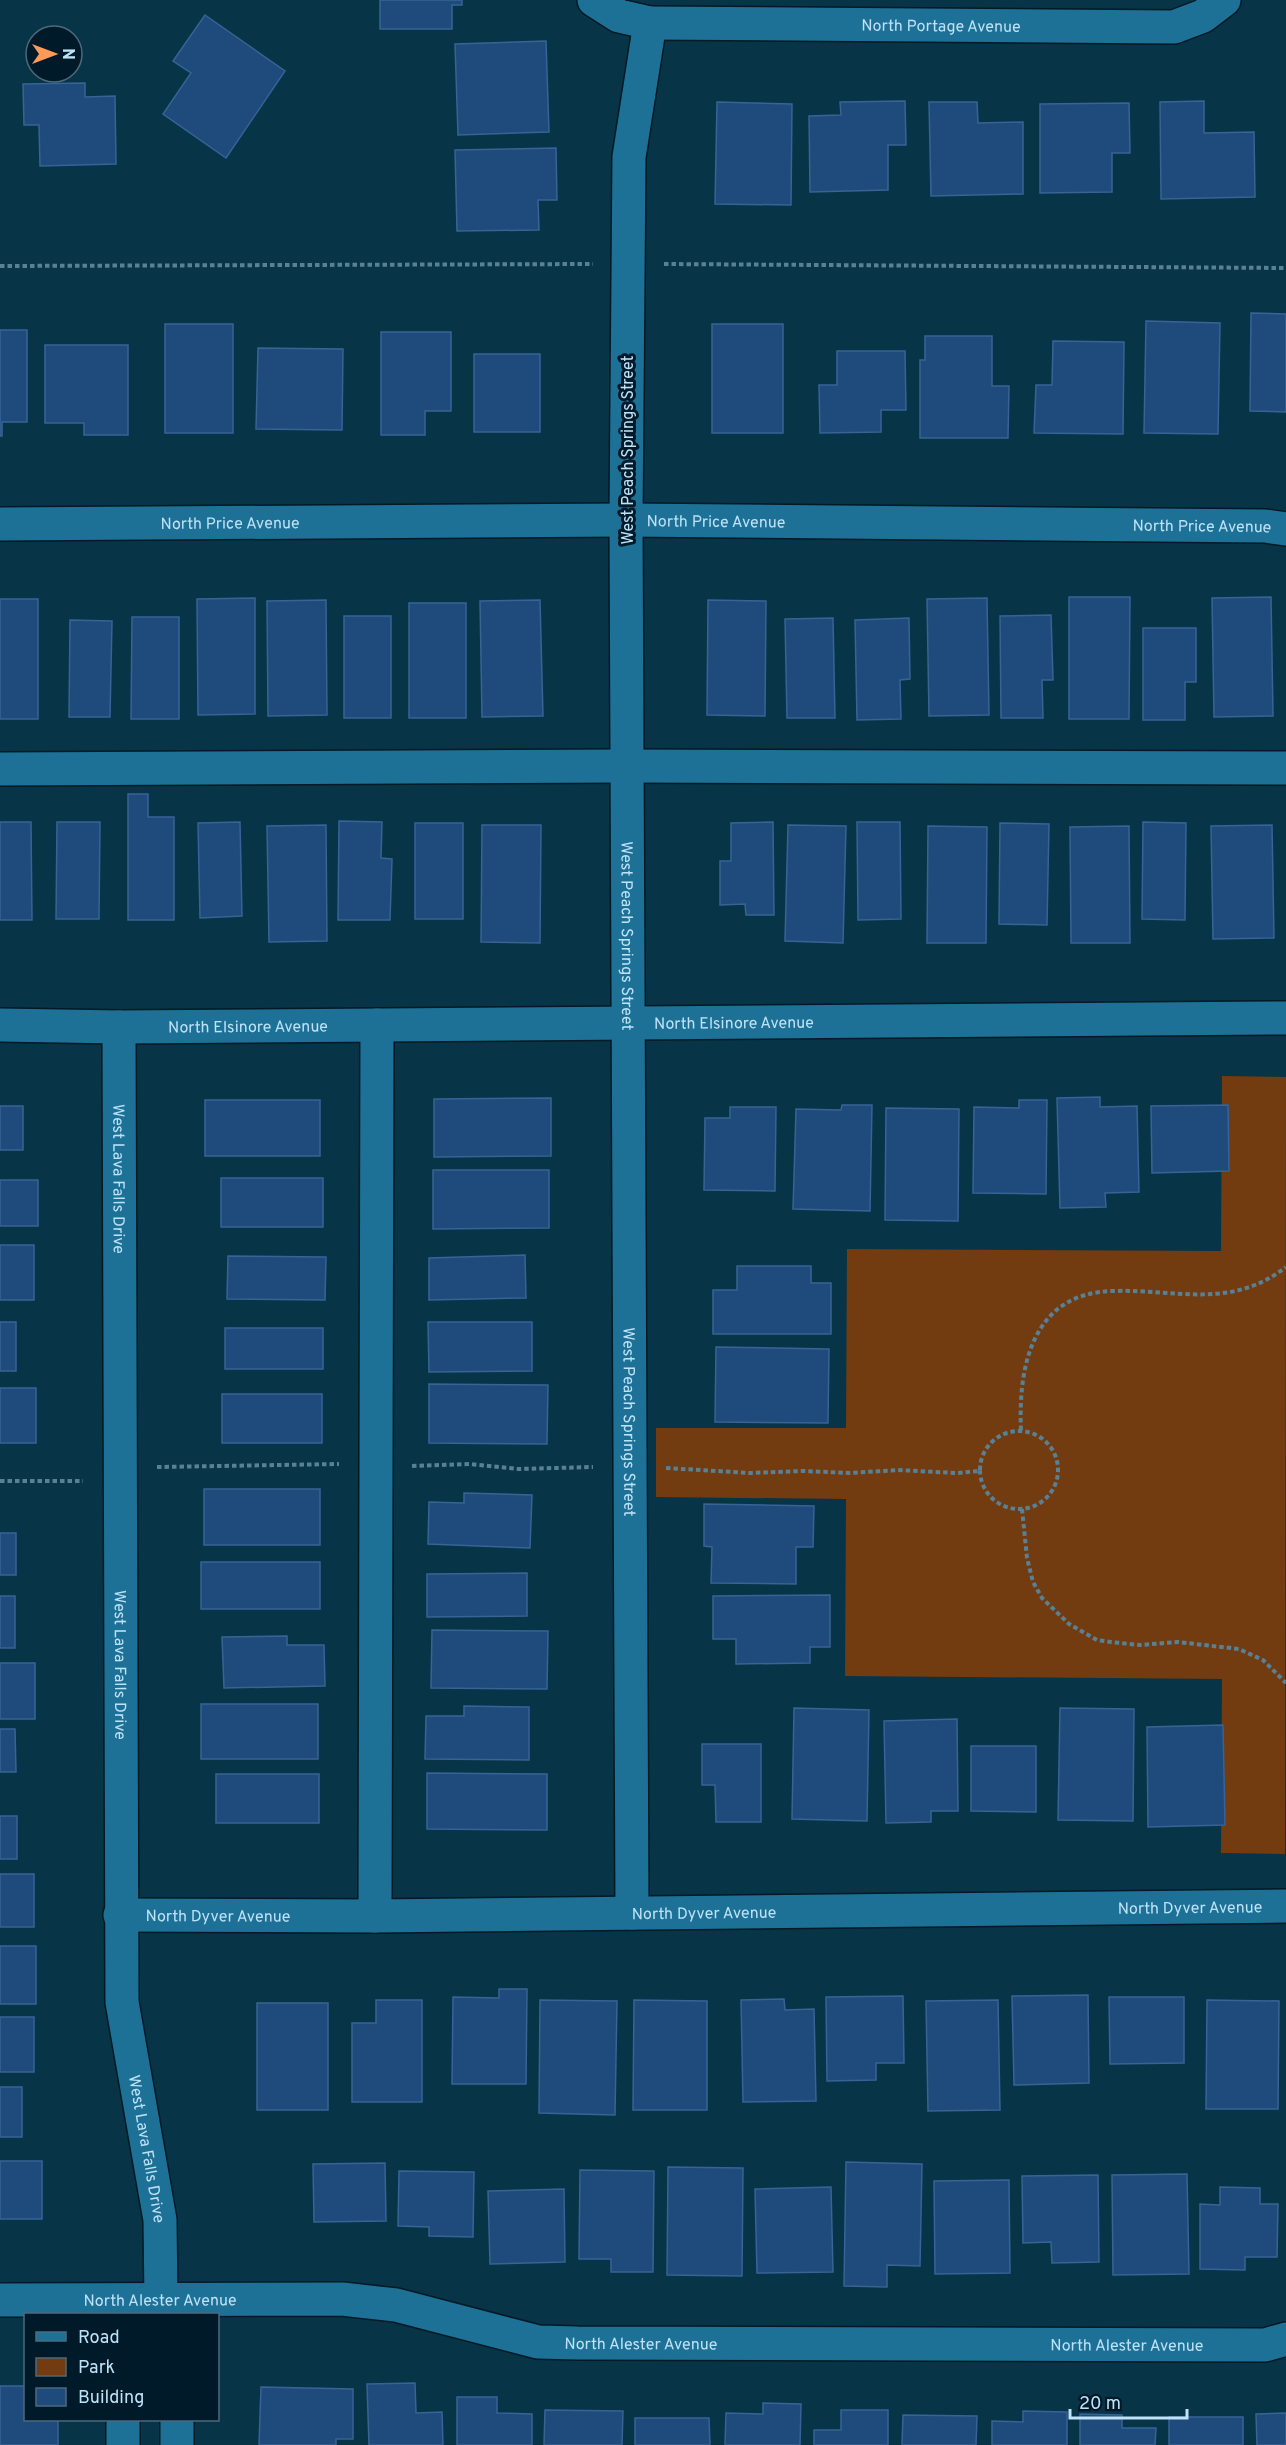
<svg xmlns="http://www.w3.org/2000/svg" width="1286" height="2445" font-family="Overpass,sans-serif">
	<rect width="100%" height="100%" fill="#083447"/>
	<!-- green -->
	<path fill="#733b10" d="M1222,1076L1286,1077L1285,1854L1221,1853L1222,1679L845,1676L846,1499L656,1497V1428H846L847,1249L1221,1251Z"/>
	<!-- building -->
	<path fill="#1e4b7b" stroke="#376396" stroke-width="1.5" d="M380,0H462V5H452V29H380Z
		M205,15L285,71L226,158L163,114L191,73L173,61Z
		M546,41L549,132L458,135L455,44Z
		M85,83V97L115,96L116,164L40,166L39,125H24L23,84Z
		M905,101L906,145H888V190L810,192L809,116L841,115L840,102Z
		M1204,101V133L1254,132L1255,197L1161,199L1160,102Z
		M717,102L792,104L791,205L715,204Z
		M929,102H977L978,123L1023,122V194L931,196Z
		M1129,103L1130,153H1112V192L1040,193V104Z
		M556,148L557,200H538L539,230L457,231L455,150Z
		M1251,313L1286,314V412L1250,411Z
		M1146,321L1220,323L1218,434L1144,433Z
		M165,324H233V433H165Z
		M712,324H783V433H712Z
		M0,330H27V422H2V436H0Z
		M381,332H451V411H425V435H381Z
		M925,336H992V386H1009L1008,438H920V360H925Z
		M1053,341L1124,342L1123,434L1034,433L1036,385H1052Z
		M45,345H128V435H84V423H45Z
		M258,348L343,349L342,430L256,429Z
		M837,351H905L906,410H881V432L820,433L819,385H837Z
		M474,354H540V432H474Z
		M1069,597H1130L1129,719H1069Z
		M1271,597L1273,716L1214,717L1212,598Z
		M255,598V714L198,715L197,599Z
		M987,598L989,715L929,716L927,599Z
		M0,599H38V719H0Z
		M326,600L327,715L268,716L267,601Z
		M540,600L543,716L482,717L480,601Z
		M708,600L766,601L765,716L707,715Z
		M409,603H466V718H409Z
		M1051,615L1053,680H1042L1043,718H1001L1000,616Z
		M344,616H391V718H344Z
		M132,617H179V719H131Z
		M833,618L835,718H787L785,619Z
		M909,618L910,679L900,680L901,719L857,720L855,620Z
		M70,620L112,621L110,717H69Z
		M1143,628H1196V682H1185V720H1143Z
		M128,794H148V817H174V920H128Z
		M339,821L382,822L381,858L392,859L390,920H338Z
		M0,822H31L32,920H0Z
		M57,822H100L99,919H56Z
		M240,822L242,916L200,918L198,823Z
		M773,822L774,915H746L745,904L720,905V861H731V823Z
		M857,822H900L901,919L858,920Z
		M1143,822L1186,823L1185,920L1142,919Z
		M415,823H463V919H415Z
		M1000,823L1049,824L1047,925L999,924Z
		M326,825L327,941L269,942L267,826Z
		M482,825H541L540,943L481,942Z
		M788,825L846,826L843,943L785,941Z
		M1272,825L1274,938L1213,939L1211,826Z
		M928,826L987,827L986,943H927Z
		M1129,826L1130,943H1071L1070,827Z
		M1100,1097V1107L1137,1106L1139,1192L1105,1193L1106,1207L1060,1208L1057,1098Z
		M551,1098V1156L434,1157V1099Z
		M205,1100H320V1156H205Z
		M1019,1100H1047L1046,1194L973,1193L974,1107L1019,1108Z
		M842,1105H872L870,1211L793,1209L796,1109L841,1110Z
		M1228,1105L1229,1171L1152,1173L1151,1106Z
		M0,1106H23V1150H0Z
		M730,1107H776L775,1191L704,1190L705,1118H730Z
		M886,1108L959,1109L958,1221L885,1220Z
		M433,1170H549V1228L433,1229Z
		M221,1178H323V1227H221Z
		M0,1180H38V1226H0Z
		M0,1245H34V1300H0Z
		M525,1255L526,1298L429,1300V1258Z
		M228,1256L326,1257L325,1300L227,1299Z
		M737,1266H811V1283H831V1334H713V1290H737Z
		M0,1322H16V1371H0Z
		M428,1322H532V1371L429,1372Z
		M225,1328H323V1369H225Z
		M716,1347L829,1349L828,1423L715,1422Z
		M429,1384L548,1385L547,1444L429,1443Z
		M0,1388H36V1443H0Z
		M222,1394H322V1443H222Z
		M204,1489H320V1545H204Z
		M464,1493L532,1495L530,1548L428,1544L429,1502L464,1503Z
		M704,1504L814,1506L813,1547H796V1584L711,1583L712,1547L704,1546Z
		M0,1533H16V1575H0Z
		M201,1562H320V1609H201Z
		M527,1573V1616L427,1617V1574Z
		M830,1595V1647H810V1663L736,1664V1639H713V1596Z
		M0,1596H15V1648H0Z
		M432,1630L548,1631L547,1689L431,1688Z
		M287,1636V1645H324L325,1686L224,1688L222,1637Z
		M0,1663H35V1719H0Z
		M201,1704H318V1759H201Z
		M464,1706L529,1707V1760L425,1759L426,1716H464Z
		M794,1708L869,1710L867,1821L792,1819Z
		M1060,1708L1134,1709L1133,1821L1058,1820Z
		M957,1719L958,1811H931V1822L886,1823L884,1721Z
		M1223,1725L1225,1825L1148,1827L1147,1727Z
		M0,1729H15L16,1772H0Z
		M702,1744H761V1822H716L715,1785H702Z
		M971,1746H1036V1812L971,1811Z
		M427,1773L547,1774V1830L427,1829Z
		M216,1774H319V1823H216Z
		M0,1816H17V1859H0Z
		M0,1874H34V1927H0Z
		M0,1946H36V2004H0Z
		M499,1989H527L526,2084H452L453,1997L499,1998Z
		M1088,1995L1089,2083L1014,2085L1012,1996Z
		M903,1996L904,2063H876V2080L827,2081L826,1997Z
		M1109,1997H1184V2063L1110,2064Z
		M784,1999L785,2010L814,2009L816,2101L743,2102L741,2000Z
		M376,2000H422V2102H352V2023H376Z
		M540,2000L617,2001L615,2115L539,2113Z
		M634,2000L707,2001V2110H633Z
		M998,2000L1000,2110L928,2111L926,2001Z
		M1207,2000L1279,2001L1278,2109H1206Z
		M257,2003H328V2110H257Z
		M0,2017H34V2072H0Z
		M0,2087H22V2137H0Z
		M0,2161H42V2219H0Z
		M846,2162L922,2164L920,2266L887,2265V2287L844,2286Z
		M385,2163L386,2221L314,2222L313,2164Z
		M668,2167L743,2168L742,2276L667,2275Z
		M580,2170L654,2171L653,2272H611V2259H579Z
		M399,2171L474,2172L473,2237L429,2236V2227L398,2226Z
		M1187,2174L1189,2274L1113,2275L1112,2175Z
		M1098,2175L1099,2262L1052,2263L1051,2242L1023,2243L1022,2176Z
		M1009,2180L1010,2273L935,2274L934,2181Z
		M831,2187L833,2272L757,2273L755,2189Z
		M1220,2187L1260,2188V2204H1278L1277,2257H1245V2270L1200,2269V2204L1220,2205Z
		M564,2189L565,2262L490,2264L488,2191Z
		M415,2383L416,2413L442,2412L443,2445H369L367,2384Z
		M0,2386H26V2420H58V2445H0Z
		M261,2387L353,2389V2439H336V2445H259Z
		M457,2397H497V2413L532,2414V2445H457Z
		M763,2403L801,2404L800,2445H725L726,2413L763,2414Z
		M545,2410L623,2411L622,2445H544Z
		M841,2410H888V2445H814V2430H841Z
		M1023,2411L1067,2412V2445H992V2421L1023,2422Z
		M1286,2413V2445H1257L1256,2414Z
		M1080,2414L1122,2415V2428H1156L1155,2445H1080Z
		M903,2415L977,2416L976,2445H902Z
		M1169,2417H1243V2445H1169Z
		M635,2418H709L710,2445H635Z"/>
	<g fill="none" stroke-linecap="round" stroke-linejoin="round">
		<defs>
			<g id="minor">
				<path id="s1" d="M594,0L619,16L650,23L629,157L626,520L632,1913"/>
				<path id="s2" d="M650,23L1174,27L1203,16L1224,0"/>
				<path id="s3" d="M0,524L626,520L1265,526L1286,529"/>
				<path d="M0,769L626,766L1286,768"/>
				<path id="s4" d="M0,1025L119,1027L1286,1018"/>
				<path id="s5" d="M119,1027L122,2002L160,2220L161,2300"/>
				<path id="s6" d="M120,1915L375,1916L1286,1906"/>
				<path d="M375,1916L377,1025"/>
				<path id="s7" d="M0,2300L342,2299L396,2305L538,2342L577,2343L1265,2345L1286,2339"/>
				<path d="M123,2420V2445"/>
				<path d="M177,2420V2445"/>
			</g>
		</defs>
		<!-- minor casing -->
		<use href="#minor" stroke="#031a26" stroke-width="36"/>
		<!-- path -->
		<path stroke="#588195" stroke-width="4" stroke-dasharray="4.5 3" stroke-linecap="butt" d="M664,264L1286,268
			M0,266L593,264
			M1021,1430C1018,1363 1034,1292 1114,1291C1178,1289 1230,1310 1286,1267
			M980 1470a39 39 0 1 1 78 0a39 39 0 1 1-78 0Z
			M412,1466L469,1464L518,1469L593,1467
			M157,1467L339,1464
			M666,1468L750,1473L803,1471L850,1473L898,1470L957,1473L980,1471
			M0,1481H83
			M1022,1509L1027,1558L1033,1582L1042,1598L1069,1624L1097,1640L1111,1642L1140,1645L1178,1642L1239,1649L1263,1660L1286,1683"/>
		<!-- minor -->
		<use href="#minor" stroke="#1e7196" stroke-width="33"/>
	</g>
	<g text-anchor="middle" stroke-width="6" stroke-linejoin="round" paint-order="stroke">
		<!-- street labels -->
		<g font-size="16" fill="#bee2f7" stroke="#001a2a">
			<text dy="6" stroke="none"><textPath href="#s2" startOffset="291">North Portage Avenue</textPath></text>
			<text transform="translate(627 450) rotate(-90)" y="6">West Peach Springs Street</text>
			<text dy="6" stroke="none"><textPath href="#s3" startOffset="716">North Price Avenue</textPath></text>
			<text dy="6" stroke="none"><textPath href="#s3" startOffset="230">North Price Avenue</textPath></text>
			<text dy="6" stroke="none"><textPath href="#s3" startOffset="1202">North Price Avenue</textPath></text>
			<text dy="6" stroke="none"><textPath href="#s1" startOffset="976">West Peach Springs Street</textPath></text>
			<text dy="6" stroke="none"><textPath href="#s4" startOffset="734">North Elsinore Avenue</textPath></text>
			<text dy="6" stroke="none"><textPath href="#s4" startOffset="248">North Elsinore Avenue</textPath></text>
			<text dy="6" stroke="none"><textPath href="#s5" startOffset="152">West Lava Falls Drive</textPath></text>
			<text dy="6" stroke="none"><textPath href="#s1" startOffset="1462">West Peach Springs Street</textPath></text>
			<text dy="6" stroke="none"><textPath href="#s5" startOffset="638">West Lava Falls Drive</textPath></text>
			<text dy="6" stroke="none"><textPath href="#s6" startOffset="1070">North Dyver Avenue</textPath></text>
			<text dy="6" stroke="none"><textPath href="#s6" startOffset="584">North Dyver Avenue</textPath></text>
			<text dy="6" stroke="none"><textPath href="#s6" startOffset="98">North Dyver Avenue</textPath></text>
			<text dy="6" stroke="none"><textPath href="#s5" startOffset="1124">West Lava Falls Drive</textPath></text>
			<text dy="6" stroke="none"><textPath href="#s7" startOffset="160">North Alester Avenue</textPath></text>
			<text dy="6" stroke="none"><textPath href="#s7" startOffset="646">North Alester Avenue</textPath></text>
			<text dy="6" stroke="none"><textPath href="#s7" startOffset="1132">North Alester Avenue</textPath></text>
		</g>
	</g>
	<!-- legend -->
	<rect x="24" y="2313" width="195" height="108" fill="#001a2a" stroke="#4c6a7c" stroke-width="1.5"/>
	<rect x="36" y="2332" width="30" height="9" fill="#1e7196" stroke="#4c6a7c" stroke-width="1.5"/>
	<text x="78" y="2343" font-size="18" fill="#bee2f7">Road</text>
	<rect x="36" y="2358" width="30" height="18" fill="#733b10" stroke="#4c6a7c" stroke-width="1.5"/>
	<text x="78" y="2373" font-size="18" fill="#bee2f7">Park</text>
	<rect x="36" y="2388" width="30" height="18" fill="#1e4b7b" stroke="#4c6a7c" stroke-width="1.5"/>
	<text x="78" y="2403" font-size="18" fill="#bee2f7">Building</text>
	<!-- north arrow -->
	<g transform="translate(54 54) rotate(90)"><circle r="28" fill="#001a2a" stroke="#4c6a7c" stroke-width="1.5"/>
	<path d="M0-4.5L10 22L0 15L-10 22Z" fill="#fe9b59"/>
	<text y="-9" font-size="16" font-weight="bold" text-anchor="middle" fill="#bee2f7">N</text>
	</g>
	<!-- scale -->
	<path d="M1070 2409v9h117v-9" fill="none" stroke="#bee2f7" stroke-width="3"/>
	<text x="1079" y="2409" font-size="18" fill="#bee2f7" stroke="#001a2a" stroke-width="4.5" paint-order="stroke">20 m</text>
</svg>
